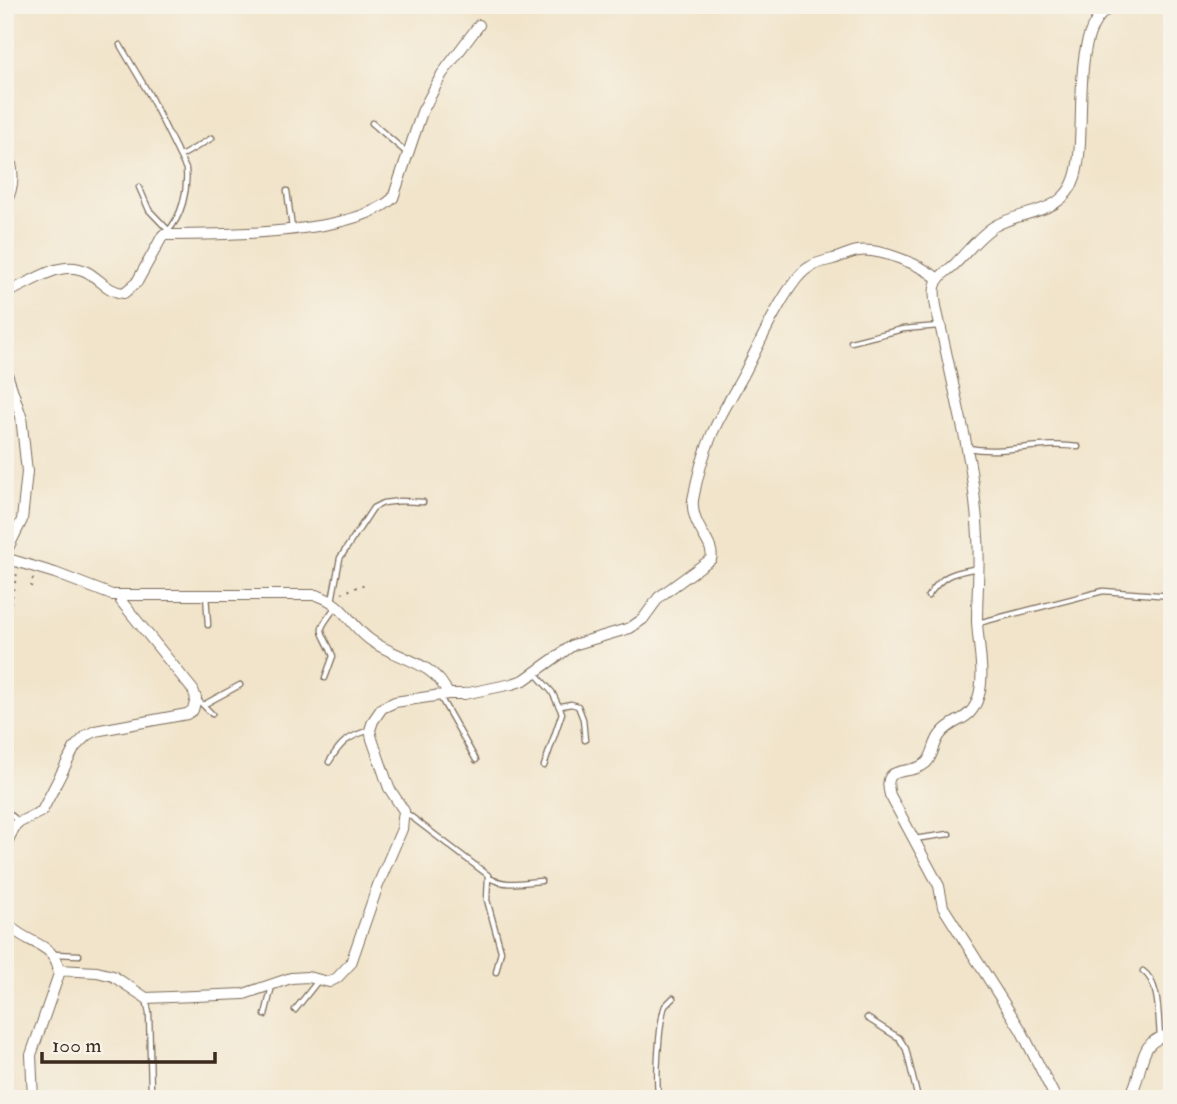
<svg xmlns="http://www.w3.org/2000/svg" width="1177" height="1104" font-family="'IM FELL Double Pica',serif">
	<rect width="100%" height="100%" fill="#f7f3e8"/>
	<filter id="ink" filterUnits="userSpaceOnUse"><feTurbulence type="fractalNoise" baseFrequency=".0143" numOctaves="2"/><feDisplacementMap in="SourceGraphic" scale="14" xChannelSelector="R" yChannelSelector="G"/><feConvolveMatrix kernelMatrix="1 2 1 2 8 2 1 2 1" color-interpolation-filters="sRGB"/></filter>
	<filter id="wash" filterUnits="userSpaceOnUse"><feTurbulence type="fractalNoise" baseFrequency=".00686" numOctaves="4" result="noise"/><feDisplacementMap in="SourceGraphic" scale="28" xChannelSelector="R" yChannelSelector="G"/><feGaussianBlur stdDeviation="1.57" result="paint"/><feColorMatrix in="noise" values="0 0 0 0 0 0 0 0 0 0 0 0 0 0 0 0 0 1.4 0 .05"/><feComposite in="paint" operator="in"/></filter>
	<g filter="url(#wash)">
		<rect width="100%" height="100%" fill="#f1e4ca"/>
	</g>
	<g filter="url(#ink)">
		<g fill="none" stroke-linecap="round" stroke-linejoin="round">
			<defs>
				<path id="lane" d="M120,45L149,94L186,169C188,190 182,217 167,232
					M372,123L407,153
					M181,156L212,138
					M139,187L149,210L169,231
					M287,191L292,228
					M851,342L903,329L939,326
					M968,448C1004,455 1041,441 1078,447
					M206,594L208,625
					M928,596C944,573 953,573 978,568
					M332,601L340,558L373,508L383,503L400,501L423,502
					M978,623L1103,591L1172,596
					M535,673L552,692L562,713L544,766
					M325,678L333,656C321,625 314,636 337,605
					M439,695L476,760
					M197,699L212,714
					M205,704L240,685
					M561,706L571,704L578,706L583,719L585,740
					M329,762C341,742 347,737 370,730
					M5,810L18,821
					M405,812L488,875L487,900L501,951L496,972
					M914,839L949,834
					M489,878C508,887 521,882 541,881
					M54,954L79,955
					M1143,971C1160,983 1158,1016 1160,1036
					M146,999L149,1013L151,1092L155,1099
					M295,1010L317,982
					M265,1015L272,986
					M867,1018L899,1038L906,1049L918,1099
					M659,1099C655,1083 659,1021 665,1006C666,1005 672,999 673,998"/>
				<path id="street" d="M5,146C14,167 16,184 5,204
					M5,293C30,285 60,257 87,272C100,279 108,292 124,293L137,282L163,235C217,235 355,235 393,198L422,112L442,74L479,25
					M5,368L21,416L27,472L22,520L5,554
					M5,558L55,573L112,595H120L121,601L193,690L196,698L193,710L187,714L95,731L87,735L75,747L42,811L16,824L5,846
					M448,694H464L512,684L524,680L573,645L630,628L643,619L659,597L711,559C716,544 690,526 693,500C697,477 703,455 712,434C721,413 734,393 745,372C757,349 787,281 808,268C815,263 824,261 833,259C841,257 850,252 858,251C880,248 922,265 938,279
					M5,902L9,923L12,928C30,945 58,944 59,974L31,1055L33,1099
					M58,970L97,972L113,976L146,998L244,994L291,978L308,977L329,982L337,978L351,963L378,885L402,829L403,818L404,811L389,788L372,739L370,730L373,721L382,708L395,702L448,694C434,660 394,659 369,639C348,623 344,603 316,595H120
					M1056,1099L1021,1030L943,907L939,886L890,795C881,762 910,777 926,763C934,755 933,744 940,735C954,716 971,724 979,695C985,673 978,645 977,621C977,593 980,565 978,537C976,494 969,453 959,411C953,384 947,356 941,329C938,315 933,300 935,287C937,276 948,271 955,264C968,251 978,237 993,227C1022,209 1063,216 1075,177C1088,136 1070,41 1103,13C1106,9 1112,7 1117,5
					M1100,1099L1130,1095C1146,1072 1134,1039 1172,1035"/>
			</defs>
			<!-- lane casing -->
			<use href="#lane" stroke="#7b6b5a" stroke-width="7"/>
			<!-- street casing -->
			<use href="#street" stroke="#7b6b5a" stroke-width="12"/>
			<!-- path -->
			<path stroke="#7b6b5a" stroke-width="2" stroke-dasharray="2 5" stroke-linecap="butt" d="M31,587L33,578
				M342,593L365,584
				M5,631L17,573"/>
			<!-- lane -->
			<use href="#lane" stroke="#fff" stroke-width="4.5"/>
			<!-- street -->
			<use href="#street" stroke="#fff" stroke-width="10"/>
		</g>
	</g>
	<!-- margin -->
	<rect width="1177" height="1104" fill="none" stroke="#f7f3e8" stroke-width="28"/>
	<!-- scale -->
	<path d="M42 1052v10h173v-10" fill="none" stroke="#3b2a1e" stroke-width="3.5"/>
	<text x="52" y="1052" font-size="21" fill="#3b2a1e" stroke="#f7f3e8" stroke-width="5" paint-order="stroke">100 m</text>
</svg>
